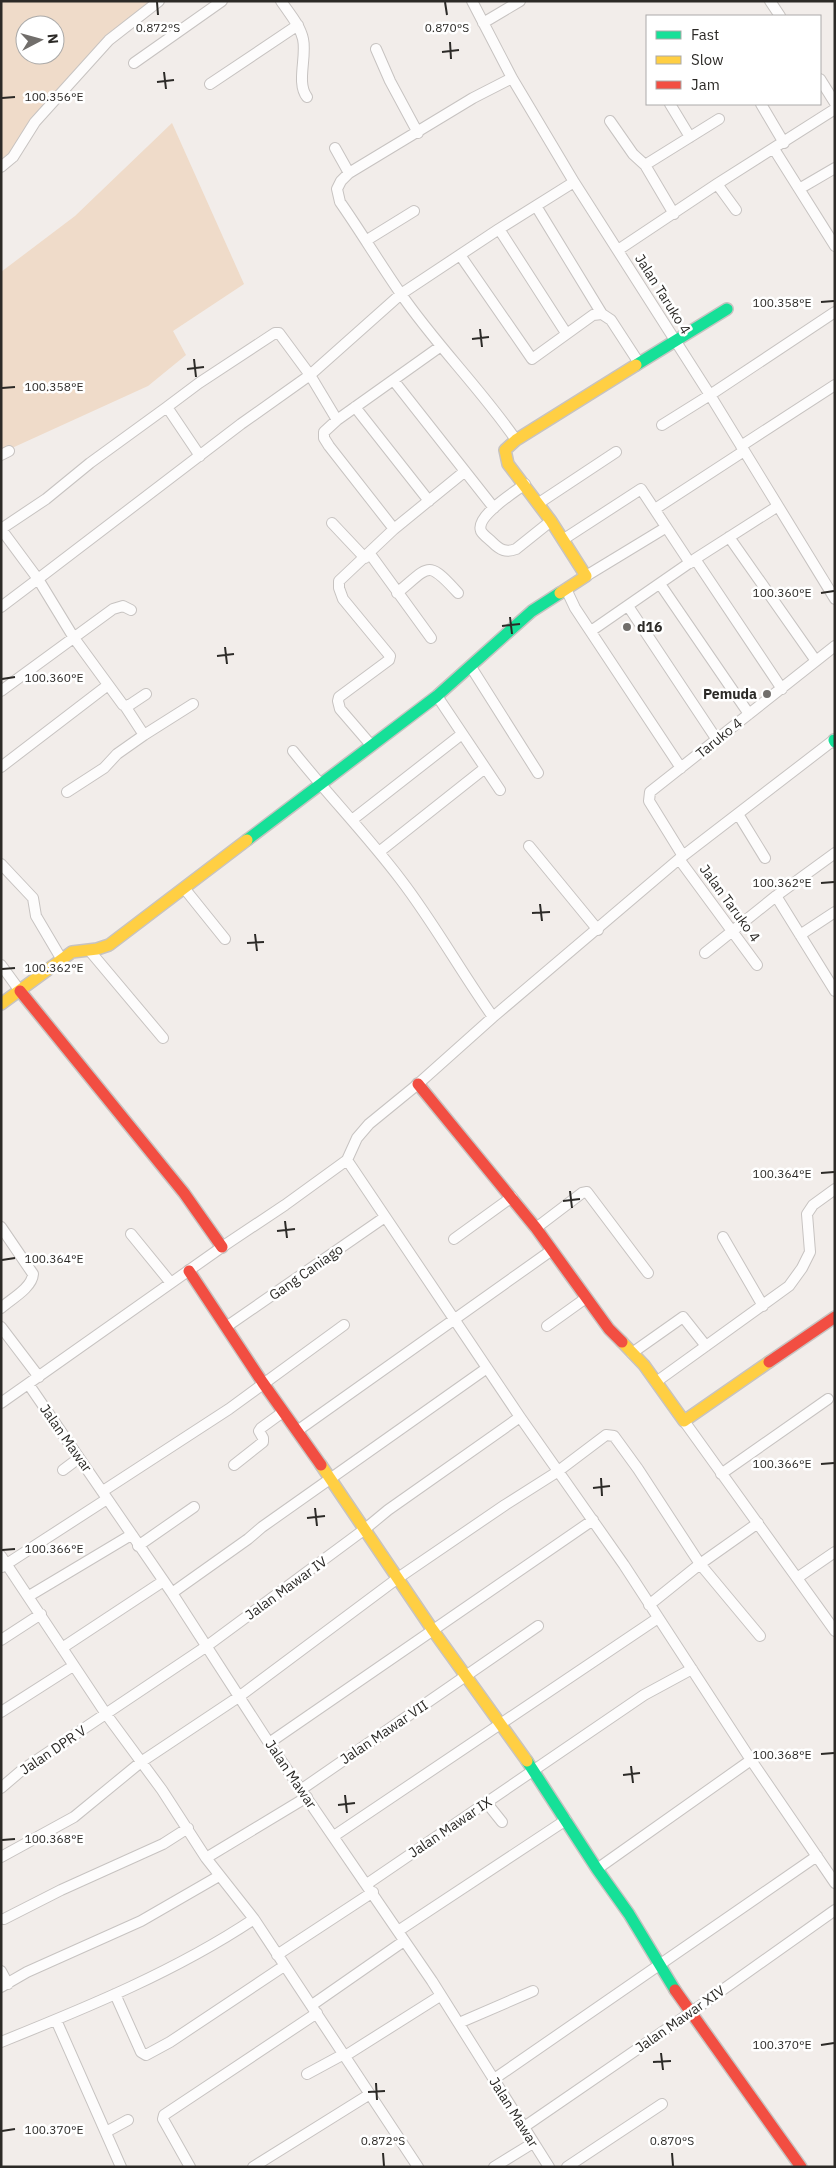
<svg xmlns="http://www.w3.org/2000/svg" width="836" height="2168" font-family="'IBM Plex Sans',sans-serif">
	<rect width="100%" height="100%" fill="#f2edea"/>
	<!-- green -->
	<path fill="#efdbc9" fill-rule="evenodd" d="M1,1H159L108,38L19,146L1,159ZM25,25H55V55H25Z
		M172,123L244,284L173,331L186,355L148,386L1,453V272L75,216Z"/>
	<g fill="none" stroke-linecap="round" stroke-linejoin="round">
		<defs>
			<path id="street" d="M281,1C289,13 300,25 303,39C307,57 296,83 307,97
				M472,1L512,78L574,182L710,395L835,599
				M770,1L780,16
				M483,23L520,1
				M376,49L390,81L418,133
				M134,63L222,1
				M512,78L473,98L349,173L341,181L337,189L340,202C361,232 380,264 401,294C436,345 481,389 516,440
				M820,79L835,103
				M210,84L298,25
				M670,104L690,137
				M761,104L784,143
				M610,121L633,154L645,165L674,214
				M335,148L349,173
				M774,149L835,246
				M645,165L719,119
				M1,167L13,157L35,122L109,40L159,1
				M717,184L736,210
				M799,189L835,168
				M536,206L602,314
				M499,229L566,333
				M367,240L414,211
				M618,250L717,184L835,109
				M460,255L532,359L593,315L602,314L611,320L639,363
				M394,381L494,508
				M167,407L199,383L275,333H279L310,375L337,420
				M355,407L429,501
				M662,425L710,395L835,312
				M741,446L835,385
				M1,455L9,451
				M525,484C515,492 475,516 481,531C483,535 489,539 492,542C500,550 506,553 516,549L551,521
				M539,503L616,452
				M655,509L744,451
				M332,523L365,558
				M394,529L329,446L324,438V432L337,420L441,346
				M729,537L816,661
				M564,539L641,489L690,563
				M370,554L431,638
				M695,559L782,689
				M586,576L665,528
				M660,584L749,714
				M566,589L575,608L681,768
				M397,593C430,566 427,559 458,593
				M628,606L717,740
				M1,607L38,579L1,529L46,499L90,463L167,407L200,456
				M591,631L695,559L778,506
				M471,667L538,773
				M1,691L113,609L123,606L131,610
				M146,694L128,706L123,705L74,638L38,579L241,424L310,375L401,294L499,229L574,182
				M437,696L500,790
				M125,706L144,735
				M371,745L340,709L338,701L339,697L389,660L390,656L343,599L339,588V581L394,529L464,472
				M293,751C328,795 367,835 401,880C434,923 461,972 493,1017
				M1,767L108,685
				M67,792L104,768L117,754L144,735L193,704
				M738,814L765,858
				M352,820L462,734
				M529,846L598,930
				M379,852L485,768
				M835,853L776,896L835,991
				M683,856L649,801L650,792L835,646
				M679,859L757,965
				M1,864L33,898L36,916L62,960
				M184,888L225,939
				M800,935L835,912
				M89,950L163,1038
				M705,953L776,896
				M1,965L20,991
				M347,1160L520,1417L624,1565L751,1760L835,1883
				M1,1227L33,1274C32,1288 11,1299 1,1308
				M536,1228L582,1193L587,1192L648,1273
				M131,1234L171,1283
				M723,1237L763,1306
				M454,1239L512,1197
				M547,1326L586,1298
				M1,1327L39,1377
				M226,1327L385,1217
				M632,1353L683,1317L706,1346
				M656,1382L789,1286L802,1268L810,1252L807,1214L813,1205L835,1189
				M29,1385L172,1593L269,1743L432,1981L549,2167
				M1,1403L222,1247L285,1205L347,1160L357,1138L369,1124L418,1084L493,1017L679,859L835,739
				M684,1421L835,1631
				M297,1431L552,1250
				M234,1465L263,1442V1438L259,1431L261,1428L283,1412
				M63,1470L79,1458
				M721,1474L828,1399
				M103,1491L229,1409L344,1325
				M138,1546L194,1507
				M1,1556L106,1714L162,1790L206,1858L254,1919L418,2167
				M2,1567L107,1499
				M797,1578L835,1552
				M172,1593L248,1539L262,1527L487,1368
				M29,1596L131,1535
				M649,1605L700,1564L758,1523
				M1,1640L41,1614
				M62,1648L162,1582
				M1,1712L73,1666
				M269,1743L593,1520
				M1,1788L22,1770L207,1646L365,1529L388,1510L520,1417
				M302,1789L538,1626
				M486,1802L502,1822
				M334,1836L658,1618
				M1,1857L74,1817L141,1762L240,1696L398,1578L505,1505L557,1472L606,1435L614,1436L638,1469L700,1564L760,1636
				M206,1858L307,1797
				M597,1869L751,1760
				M367,1884L644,1695L692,1669
				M4,1919L61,1890L163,1844L188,1828
				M398,1931L566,1820
				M277,1955L373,1892
				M1,1971L8,1984
				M1,1987L27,1972L141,1921L219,1876
				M115,1994L141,2052L146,2055L170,2042L284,1966
				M312,2005L404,1941
				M56,2020L121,2167
				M459,2023L533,1991
				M1,2042C88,2007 176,1971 254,1919
				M345,2056L440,1996
				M307,2074L344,2054
				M494,2079L817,1856
				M524,2127L690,2013L835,1910
				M106,2132L128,2120
				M190,2167L163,2119L164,2115L317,2013
				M253,2167L370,2094
				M494,2167L533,2143
				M567,2167L662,2104"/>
			<path id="fast" d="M636,365L727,309
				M834,740L835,742
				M247,840L437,696L532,611L560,593
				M527,1761L597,1869L629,1914L675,1990"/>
			<path id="slow" d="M560,593L586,576L551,521L508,464L505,450L516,440L636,365
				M1,1004L72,952L97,949L109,945L247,840
				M622,1342L644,1365L684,1421L769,1362
				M321,1465L432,1629L527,1761"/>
			<path id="jam" d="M20,991L184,1193L222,1247
				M418,1084L536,1228L609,1329L622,1342
				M189,1271L263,1383L321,1465
				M769,1362L835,1317
				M675,1990L801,2167"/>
		</defs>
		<!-- street casing -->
		<use href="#street" stroke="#c7c3c1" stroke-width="12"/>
		<!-- fast casing -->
		<use href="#fast" stroke="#c7c3c1" stroke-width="14"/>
		<!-- slow casing -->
		<use href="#slow" stroke="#c7c3c1" stroke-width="14"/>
		<!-- jam casing -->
		<use href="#jam" stroke="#c7c3c1" stroke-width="14"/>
		<!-- street -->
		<use href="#street" stroke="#fdfcfc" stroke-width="10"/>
		<!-- fast -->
		<use href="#fast" stroke="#16e098" stroke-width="11"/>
		<!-- slow -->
		<use href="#slow" stroke="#ffcf43" stroke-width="11"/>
		<!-- jam -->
		<use href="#jam" stroke="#f24e42" stroke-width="11"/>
	</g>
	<!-- ticks -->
	<path fill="none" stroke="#2c2a27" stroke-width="2" d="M157,2L158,15M445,2L447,15M450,42L451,59M442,52L459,50M164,72L166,89M157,82L174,80M2,98L15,97M821,302L834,301M480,329L482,347M472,339L489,337M194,359L196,377M187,369L204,367M2,388L15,387M821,593L834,591M510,617L512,634M502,626L520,624M225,647L227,664M217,656L234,654M2,679L15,677M821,883L834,882M540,904L542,921M532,913L550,912M255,934L257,951M247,943L264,942M2,969L15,968M821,1173L834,1172M570,1191L572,1208M563,1201L580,1199M285,1221L287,1238M277,1231L295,1229M2,1260L15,1258M821,1464L834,1463M601,1478L602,1496M593,1488L610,1486M315,1508L317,1526M307,1518L325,1516M2,1550L15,1549M821,1754L834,1753M631,1766L633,1783M623,1775L640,1773M345,1795L347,1813M338,1805L355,1803M2,1840L15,1839M821,2045L834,2043M661,2053L663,2070M653,2062L671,2061M376,2083L377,2100M368,2092L385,2091M2,2131L15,2129M383,2153L384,2166M672,2153L673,2166"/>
	<!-- markers -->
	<g fill="#716e6b" stroke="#fff" stroke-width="2">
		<circle cx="627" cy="627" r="5"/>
		<circle cx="767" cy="694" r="5"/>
	</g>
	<g text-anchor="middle" stroke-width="5" stroke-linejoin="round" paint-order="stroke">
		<!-- street labels -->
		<g font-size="14" fill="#2c2a27" stroke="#fff">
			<text transform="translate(663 294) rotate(58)" y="5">Jalan Taruko 4</text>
			<text transform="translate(719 738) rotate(-39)" y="5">Taruko 4</text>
			<text transform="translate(730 903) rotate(54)" y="5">Jalan Taruko 4</text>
			<text transform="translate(306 1272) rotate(-35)" y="5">Gang Caniago</text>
			<text transform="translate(66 1438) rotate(55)" y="5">Jalan Mawar</text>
			<text transform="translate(286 1588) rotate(-36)" y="5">Jalan Mawar IV</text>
			<text transform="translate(384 1732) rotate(-34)" y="5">Jalan Mawar VII</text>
			<text transform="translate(53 1750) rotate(-34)" y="5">Jalan DPR V</text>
			<text transform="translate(291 1774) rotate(56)" y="5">Jalan Mawar</text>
			<text transform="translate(450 1827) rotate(-34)" y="5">Jalan Mawar IX</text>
			<text transform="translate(680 2019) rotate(-35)" y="5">Jalan Mawar XIV</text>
			<text transform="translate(514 2112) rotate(58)" y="5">Jalan Mawar</text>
		</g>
		<!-- poi labels -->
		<g font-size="14" font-weight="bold" fill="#2c2a27" stroke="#fff" text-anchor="start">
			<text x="637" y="632">d16</text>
			<text x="757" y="699" text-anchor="end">Pemuda</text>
		</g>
	</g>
	<g font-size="12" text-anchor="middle" fill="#2c2a27" stroke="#fff" stroke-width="5" stroke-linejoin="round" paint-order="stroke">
		<text x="158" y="32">0.872°S</text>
		<text x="447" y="32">0.870°S</text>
		<text x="54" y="101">100.356°E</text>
		<text x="782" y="307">100.358°E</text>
		<text x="54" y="391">100.358°E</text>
		<text x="782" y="597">100.360°E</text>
		<text x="54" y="682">100.360°E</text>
		<text x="782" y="887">100.362°E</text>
		<text x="54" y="972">100.362°E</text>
		<text x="782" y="1178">100.364°E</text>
		<text x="54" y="1263">100.364°E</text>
		<text x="782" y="1468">100.366°E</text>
		<text x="54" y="1553">100.366°E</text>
		<text x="782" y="1759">100.368°E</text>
		<text x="54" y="1843">100.368°E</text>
		<text x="782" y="2049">100.370°E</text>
		<text x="54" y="2134">100.370°E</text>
		<text x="383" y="2145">0.872°S</text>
		<text x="672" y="2145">0.870°S</text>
	</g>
	<!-- border -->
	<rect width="836" height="2168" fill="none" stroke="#2c2a27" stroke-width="5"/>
	<!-- legend -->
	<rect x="646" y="15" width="175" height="90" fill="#ffffff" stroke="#abaaa9"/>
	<rect x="656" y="31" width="25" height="8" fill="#16e098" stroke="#abaaa9"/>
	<text x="691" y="40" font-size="15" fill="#2c2a27">Fast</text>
	<rect x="656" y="56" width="25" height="8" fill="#ffcf43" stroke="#abaaa9"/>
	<text x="691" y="65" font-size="15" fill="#2c2a27">Slow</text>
	<rect x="656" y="81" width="25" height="8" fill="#f24e42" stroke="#abaaa9"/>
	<text x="691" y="90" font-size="15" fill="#2c2a27">Jam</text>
	<!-- north arrow -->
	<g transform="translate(40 40) rotate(84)"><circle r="24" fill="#ffffff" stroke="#abaaa9"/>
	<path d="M0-4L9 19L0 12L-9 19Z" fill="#716e6b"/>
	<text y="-8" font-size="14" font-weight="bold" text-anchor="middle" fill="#2c2a27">N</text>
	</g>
</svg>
